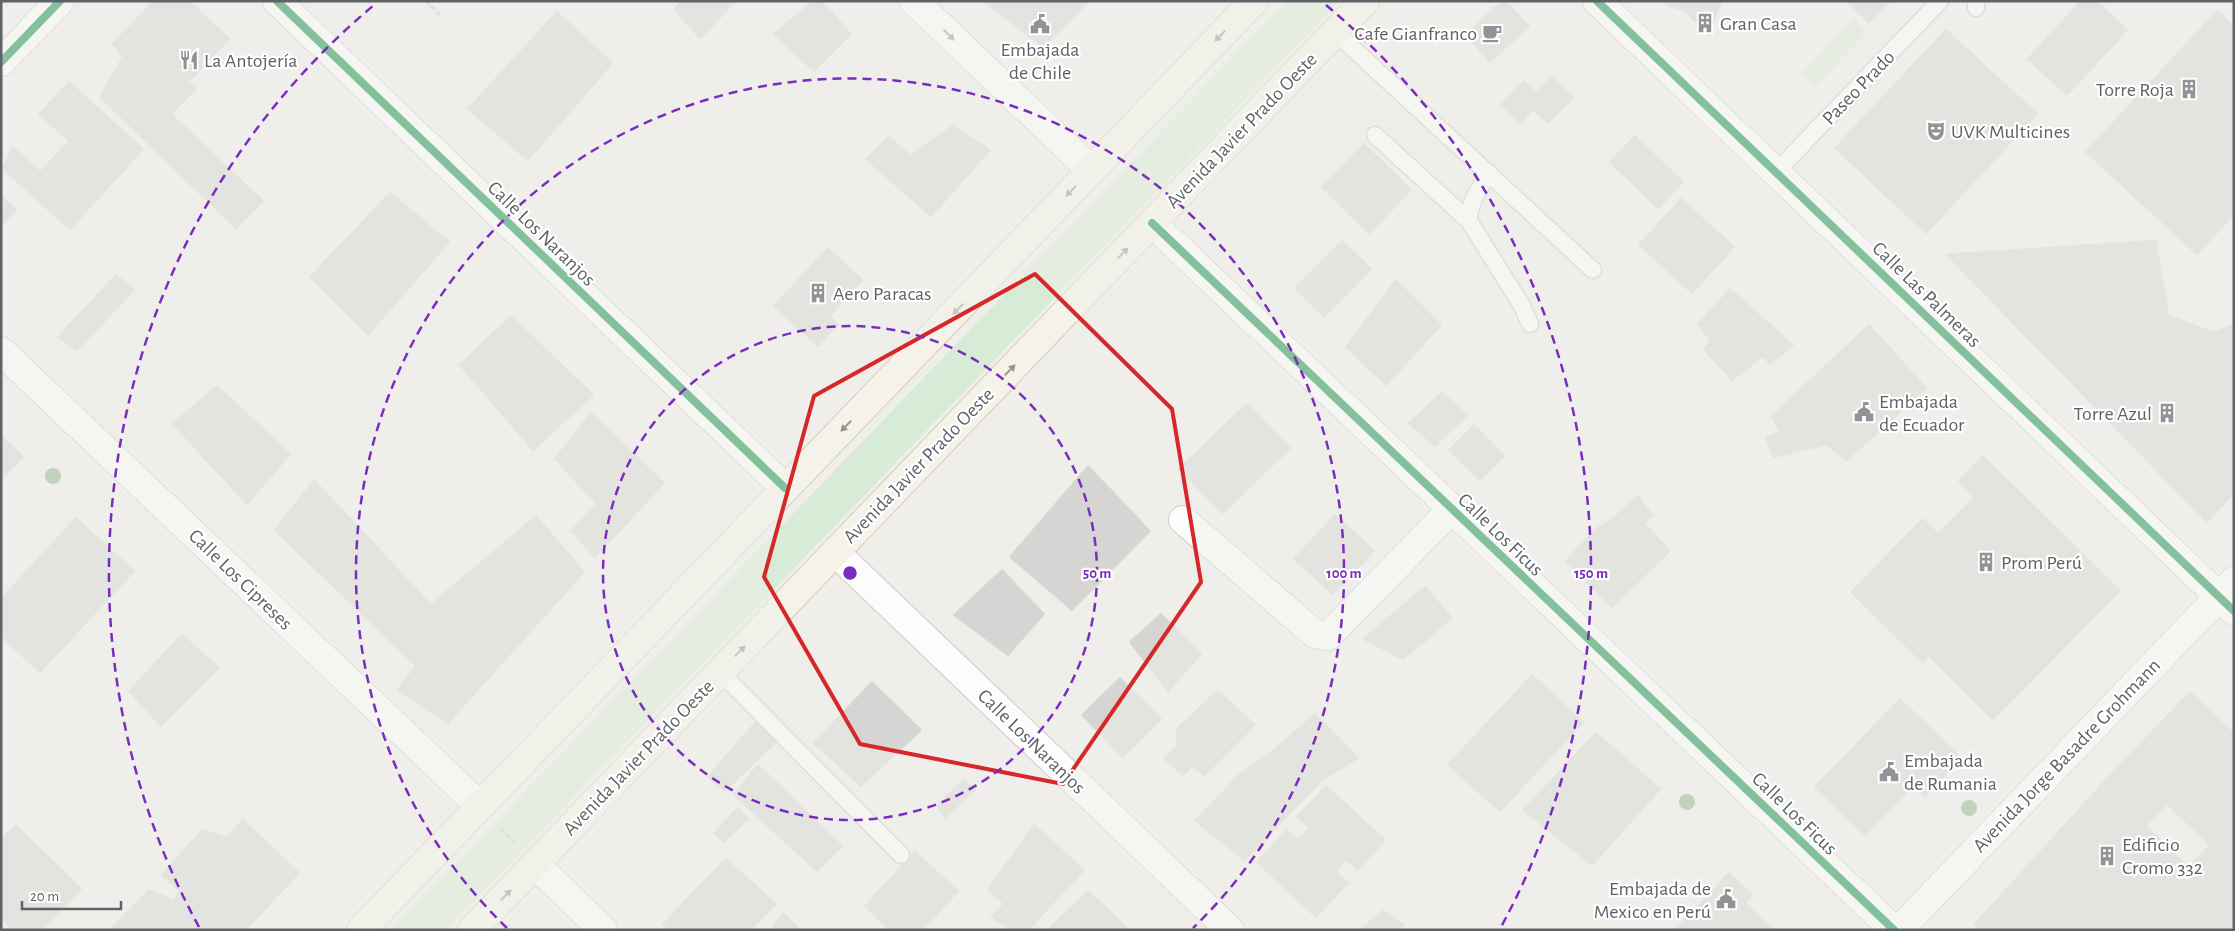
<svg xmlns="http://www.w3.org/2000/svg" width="2235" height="931" font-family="'Alegreya Sans',sans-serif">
	<rect width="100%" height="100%" fill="#efeeea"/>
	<!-- green -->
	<path fill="#d8ebd6" d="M1287,1H1340L446,930H392Z
		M1854,19L1867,32L1815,87L1801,74Z"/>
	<!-- building -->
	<path fill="#d6d5d3" stroke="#deddd9" d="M153,1H190L230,39L190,81L131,24Z
		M681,1H737L700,39L673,9Z
		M812,1H822L852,34L814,72L773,34Z
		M982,1H1090L1043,48Z
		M1501,1H1506L1530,26L1490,63L1465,35Z
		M1662,1H1722L1709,36L1684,11L1668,6Z
		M1846,1H1891L1869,24Z
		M2080,1H2097L2128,30L2067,96L2027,59Z
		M2217,10L2234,25V215L2197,255L2085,152Z
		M557,11L613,63L528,161L467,109Z
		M131,24L197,89L172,114L264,201L236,229L99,97L122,57L112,43Z
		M1946,29L2038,114L1926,234L1834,148Z
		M1552,76L1574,98L1548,124L1533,110L1520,124L1500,105L1524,80L1536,92Z
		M69,81L144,149L70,230L2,169L13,146L40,171L68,141L38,114Z
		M952,125L991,150L931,217L865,159L889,136L911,155Z
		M1635,135L1684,182L1658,209L1609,162Z
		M1364,143L1412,190L1369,234L1321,187Z
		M390,192L450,242L368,336L309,277Z
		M1,195L17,210L1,226Z
		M1681,198L1735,247L1692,294L1638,245Z
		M1342,240L1372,269L1324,318L1294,288Z
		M2156,240L2169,315L2214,332L2234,324V494L2207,523L1945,254Z
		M828,247L863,280L830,316L839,324L818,347L773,306Z
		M116,274L135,290L77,351L57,337Z
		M1396,279L1442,325L1386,386L1345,347Z
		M1730,288L1794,345L1770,365L1763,357L1732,381L1703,349L1710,341L1697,324Z
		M511,315L594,395L533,451L459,365Z
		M1869,324L1927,388L1847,461L1826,445L1773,458L1765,437L1779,431L1771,416Z
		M217,385L291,454L247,505L172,424Z
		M1442,392L1468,415L1435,447L1408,423Z
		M1247,403L1291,448L1223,514L1178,469Z
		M591,412L665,483L595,558L570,531L596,504L554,459Z
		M1474,424L1505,456L1480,481L1448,450Z
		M1,435L24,457L1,480Z
		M1983,455L2121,591L1993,720L1929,657L1923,664L1850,592L1923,518L1938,533L1974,497L1958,481Z
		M1088,465L1151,531L1072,611L1009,557Z
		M314,479L431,604L536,515L585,572L448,724L397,690L415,666L274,530Z
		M1638,495L1653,515L1645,523L1671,551L1612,608L1565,561L1595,529L1610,520Z
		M1335,514L1375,551L1333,595L1293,559Z
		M76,517L135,571L40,673L1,637V598Z
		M1002,569L1045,614L1008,656L953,615Z
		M1425,586L1453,618L1403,660L1362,639Z
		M1161,613L1202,654L1168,692L1129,642Z
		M182,634L220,668L161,727L128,691Z
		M1532,674L1584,722L1500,812L1447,765Z
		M1120,677L1162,719L1123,758L1081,715Z
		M872,681L922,730L861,787L813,743Z
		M2190,691L2234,733V835L2226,827L2209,845L2167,805L2146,826L2102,783Z
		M1215,692L1221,693L1256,725L1205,776L1192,767L1183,776L1163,758L1176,746V729Z
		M1900,698L1962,758L1925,797L1913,786L1865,836L1814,787Z
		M1315,713L1359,758L1322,781L1245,861L1194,821L1239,774L1272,751Z
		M760,716L781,738L725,792L707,777Z
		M1596,732L1661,789L1592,866L1522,810Z
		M758,764L843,846L817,872L733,795Z
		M963,779L976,790L945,819L937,805Z
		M2102,783L2189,867L2226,827L2234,835V930H2143L2092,868L2033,930H1979L1974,924Z
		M1326,785L1386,840L1357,871L1346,860L1336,871L1349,883L1316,918L1256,862L1287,829L1298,839L1309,828L1296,817Z
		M738,807L749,819L723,843L713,833Z
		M243,819L300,873L246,930H115L112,927L149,889L174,900L178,891L161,875L202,829L226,837Z
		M16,824L82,889L42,930H12L1,919V839Z
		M1034,824L1085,870L1029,930H1012L990,917L1003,904L987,890Z
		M915,851L959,891L923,930H889L864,906Z
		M726,858L777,904L751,930H669L662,924Z
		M2092,868L2143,930H2033Z
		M1729,872L1753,895L1746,903L1774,930H1674Z
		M1088,890L1130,930H1047Z
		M1383,910L1405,925L1399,930H1359Z
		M783,912L801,930H776L772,926Z"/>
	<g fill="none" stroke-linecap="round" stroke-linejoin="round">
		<defs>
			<path id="service" d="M1976,1V8
				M1335,32L1593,270
				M1375,135L1469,221
				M1776,172L1940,1
				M1489,173C1479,189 1469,202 1469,221L1522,306L1530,324
				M720,672L901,855"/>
			<path id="minor" d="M277,1L785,488
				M914,1L1091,170
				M1152,223L1894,930
				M1,351L480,806
				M1183,520L1315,634L1328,636L1452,509
				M835,552L1230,930
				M535,864L603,930"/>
			<path id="tertiary" d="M1597,1L2234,611
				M1,62L60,1
				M1899,930L2234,581"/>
			<path id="primary" d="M361,930L1254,1
				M472,930L1365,1"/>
		</defs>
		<!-- service casing -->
		<use href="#service" stroke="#cbcccc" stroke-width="19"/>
		<!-- minor casing -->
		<use href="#minor" stroke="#cbcccc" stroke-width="30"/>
		<!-- tertiary casing -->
		<use href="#tertiary" stroke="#cbcccc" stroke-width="30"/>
		<!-- primary casing -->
		<use href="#primary" stroke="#d7ceb8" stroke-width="30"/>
		<!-- path -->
		<path stroke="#cacfcc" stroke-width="3" stroke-dasharray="5 2.5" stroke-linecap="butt" d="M426,1L440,15
			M501,828L514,842"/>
		<!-- service -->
		<use href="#service" stroke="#fdfcfc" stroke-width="16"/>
		<!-- minor -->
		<use href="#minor" stroke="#fdfcfc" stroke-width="28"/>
		<!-- tertiary -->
		<use href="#tertiary" stroke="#fdfcfc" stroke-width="28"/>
		<!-- primary -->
		<use href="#primary" stroke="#f4f2e9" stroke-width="28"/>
		<defs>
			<path id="cycleway" d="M277,1L785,488
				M1597,1L2234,611
				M1,62L60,1
				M1152,223L1894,930"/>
		</defs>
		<!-- cycleway casing -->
		<use href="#cycleway" stroke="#fff" stroke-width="11"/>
		<!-- cycleway -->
		<use href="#cycleway" stroke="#00873e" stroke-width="8"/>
	</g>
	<!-- trees -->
	<g fill="#88b388">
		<circle cx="53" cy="476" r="8"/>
		<circle cx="1687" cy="802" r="8"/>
		<circle cx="1969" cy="808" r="8"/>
	</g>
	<!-- one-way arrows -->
	<defs><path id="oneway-solid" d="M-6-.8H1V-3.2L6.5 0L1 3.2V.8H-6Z" transform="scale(1.25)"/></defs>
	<use fill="#96999c" href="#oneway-solid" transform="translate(949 35) rotate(44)"/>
	<g fill="#939595">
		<use href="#oneway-solid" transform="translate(1220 36) rotate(134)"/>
		<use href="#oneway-solid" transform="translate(1071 191) rotate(134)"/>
		<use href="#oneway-solid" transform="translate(1123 253) rotate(-46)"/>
		<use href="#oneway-solid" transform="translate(958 309) rotate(134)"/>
		<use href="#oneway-solid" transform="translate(1010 370) rotate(-46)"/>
		<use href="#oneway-solid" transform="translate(846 426) rotate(134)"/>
		<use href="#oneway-solid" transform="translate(740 651) rotate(-46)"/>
		<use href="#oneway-solid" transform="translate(506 895) rotate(-46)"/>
	</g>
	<!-- marked area -->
	<path d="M0 0H2235V931H0ZM1035,274L1172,409L1201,582L1063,784L860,744L764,577L814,396Z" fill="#efeeea" fill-opacity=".55" fill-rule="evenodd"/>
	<path fill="none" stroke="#d62828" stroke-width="4" stroke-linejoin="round" d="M1035,274L1172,409L1201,582L1063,784L860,744L764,577L814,396Z"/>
	<!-- distance rings -->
	<g fill="none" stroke="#7b2cbf" stroke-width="2.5" stroke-dasharray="9 6">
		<circle cx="850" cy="573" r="247"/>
		<path d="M507 928A494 494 0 1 1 1193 928"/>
		<path d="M199 927A741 741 0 0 1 374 5M1326 5A741 741 0 0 1 1501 927"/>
	</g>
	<!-- icons -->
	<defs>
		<symbol id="building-bare" viewBox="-9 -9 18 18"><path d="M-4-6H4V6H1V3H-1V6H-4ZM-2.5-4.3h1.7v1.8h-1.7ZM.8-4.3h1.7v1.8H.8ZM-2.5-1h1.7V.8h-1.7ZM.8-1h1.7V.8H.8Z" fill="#919496" stroke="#fff" stroke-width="2.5" paint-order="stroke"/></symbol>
		<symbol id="civic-bare" viewBox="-9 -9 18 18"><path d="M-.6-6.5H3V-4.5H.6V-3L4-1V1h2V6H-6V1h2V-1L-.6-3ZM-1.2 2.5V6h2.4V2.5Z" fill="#919496" stroke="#fff" stroke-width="2.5" paint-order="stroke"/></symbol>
		<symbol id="cafe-bare" viewBox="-9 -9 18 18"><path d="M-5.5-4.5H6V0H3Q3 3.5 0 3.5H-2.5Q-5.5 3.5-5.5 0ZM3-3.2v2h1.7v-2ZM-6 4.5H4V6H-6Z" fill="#919496" stroke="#fff" stroke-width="2.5" paint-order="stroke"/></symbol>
		<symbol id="restaurant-bare" viewBox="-9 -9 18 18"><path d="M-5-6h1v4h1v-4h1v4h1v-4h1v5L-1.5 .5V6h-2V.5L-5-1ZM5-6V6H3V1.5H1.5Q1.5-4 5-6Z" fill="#919496" stroke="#fff" stroke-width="2.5" paint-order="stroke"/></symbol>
		<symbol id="theatre-bare" viewBox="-9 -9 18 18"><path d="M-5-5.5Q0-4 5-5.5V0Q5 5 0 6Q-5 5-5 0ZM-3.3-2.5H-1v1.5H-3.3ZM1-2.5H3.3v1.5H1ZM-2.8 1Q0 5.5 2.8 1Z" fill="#919496" stroke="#fff" stroke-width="2.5" paint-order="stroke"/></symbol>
	</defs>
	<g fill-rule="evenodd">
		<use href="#building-bare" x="1691" y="9" width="28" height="28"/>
		<use href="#civic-bare" x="1026" y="10" width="28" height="28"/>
		<use href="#cafe-bare" x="1478" y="19" width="28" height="28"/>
		<use href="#restaurant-bare" x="175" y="46" width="28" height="28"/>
		<use href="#building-bare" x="2175" y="75" width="28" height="28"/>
		<use href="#theatre-bare" x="1922" y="117" width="28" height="28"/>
		<use href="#building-bare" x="804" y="279" width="28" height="28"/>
		<use href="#civic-bare" x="1850" y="398" width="28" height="28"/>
		<use href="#building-bare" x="2153" y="399" width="28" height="28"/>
		<use href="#building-bare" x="1972" y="548" width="28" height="28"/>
		<use href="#civic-bare" x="1875" y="758" width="28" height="28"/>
		<use href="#building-bare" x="2093" y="842" width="28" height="28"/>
		<use href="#civic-bare" x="1712" y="885" width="28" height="28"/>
	</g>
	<g text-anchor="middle" stroke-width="4.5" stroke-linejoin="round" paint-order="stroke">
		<!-- poi labels -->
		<g font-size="20" fill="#5f6368" stroke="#fff" text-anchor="start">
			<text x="1720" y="30">Gran Casa</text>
			<text x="1477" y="40" text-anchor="end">Cafe Gianfranco</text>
			<text x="1040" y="56" text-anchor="middle">Embajada<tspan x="1040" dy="23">de Chile</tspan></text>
			<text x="204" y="67">La Antojería</text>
			<text x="2174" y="96" text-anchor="end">Torre Roja</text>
			<text x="1951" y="138">UVK Multicines</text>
			<text x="833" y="300">Aero Paracas</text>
			<text x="1879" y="408">Embajada<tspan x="1879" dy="23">de Ecuador</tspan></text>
			<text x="2152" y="420" text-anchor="end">Torre Azul</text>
			<text x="2001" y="569">Prom Perú</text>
			<text x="1904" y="767">Embajada<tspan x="1904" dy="23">de Rumania</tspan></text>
			<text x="2122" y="851">Edificio<tspan x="2122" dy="23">Cromo 332</tspan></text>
			<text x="1711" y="895" text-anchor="end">Embajada de<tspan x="1711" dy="23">Mexico en Perú</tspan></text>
		</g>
		<!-- street labels -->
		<g font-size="20" fill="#5f6368" stroke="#fff">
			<text transform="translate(1858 87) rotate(-46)" y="7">Paseo Prado</text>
			<text transform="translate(1241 130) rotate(-46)" y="7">Avenida Javier Prado Oeste</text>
			<text transform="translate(542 233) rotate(44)" y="7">Calle Los Naranjos</text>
			<text transform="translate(1927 294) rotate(44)" y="7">Calle Las Palmeras</text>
			<text transform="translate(918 465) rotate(-46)" y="7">Avenida Javier Prado Oeste</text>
			<text transform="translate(1501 534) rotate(44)" y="7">Calle Los Ficus</text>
			<text transform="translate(241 579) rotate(44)" y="7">Calle Los Cipreses</text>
			<text transform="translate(1032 741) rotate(44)" y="7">Calle Los Naranjos</text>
			<text transform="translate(2066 755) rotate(-46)" y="7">Avenida Jorge Basadre Grohmann</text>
			<text transform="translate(638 757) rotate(-46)" y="7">Avenida Javier Prado Oeste</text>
			<text transform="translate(1795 813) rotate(44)" y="7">Calle Los Ficus</text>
		</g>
	</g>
	<circle cx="850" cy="573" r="8" fill="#7b2cbf" stroke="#fff" stroke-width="2.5"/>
	<g font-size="15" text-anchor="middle" font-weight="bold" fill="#7b2cbf" stroke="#fff" stroke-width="4.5" stroke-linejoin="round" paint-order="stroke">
		<text x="1097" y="578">50 m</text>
		<text x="1344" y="578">100 m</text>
		<text x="1591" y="578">150 m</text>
	</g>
	<!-- border -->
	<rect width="2235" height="931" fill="none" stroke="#5f6368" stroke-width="5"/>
	<!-- scale -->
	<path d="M22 901v8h99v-8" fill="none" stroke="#5f6368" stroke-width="2.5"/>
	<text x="30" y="901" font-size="15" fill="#5f6368" stroke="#ffffff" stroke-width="4" paint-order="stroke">20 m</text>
</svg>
